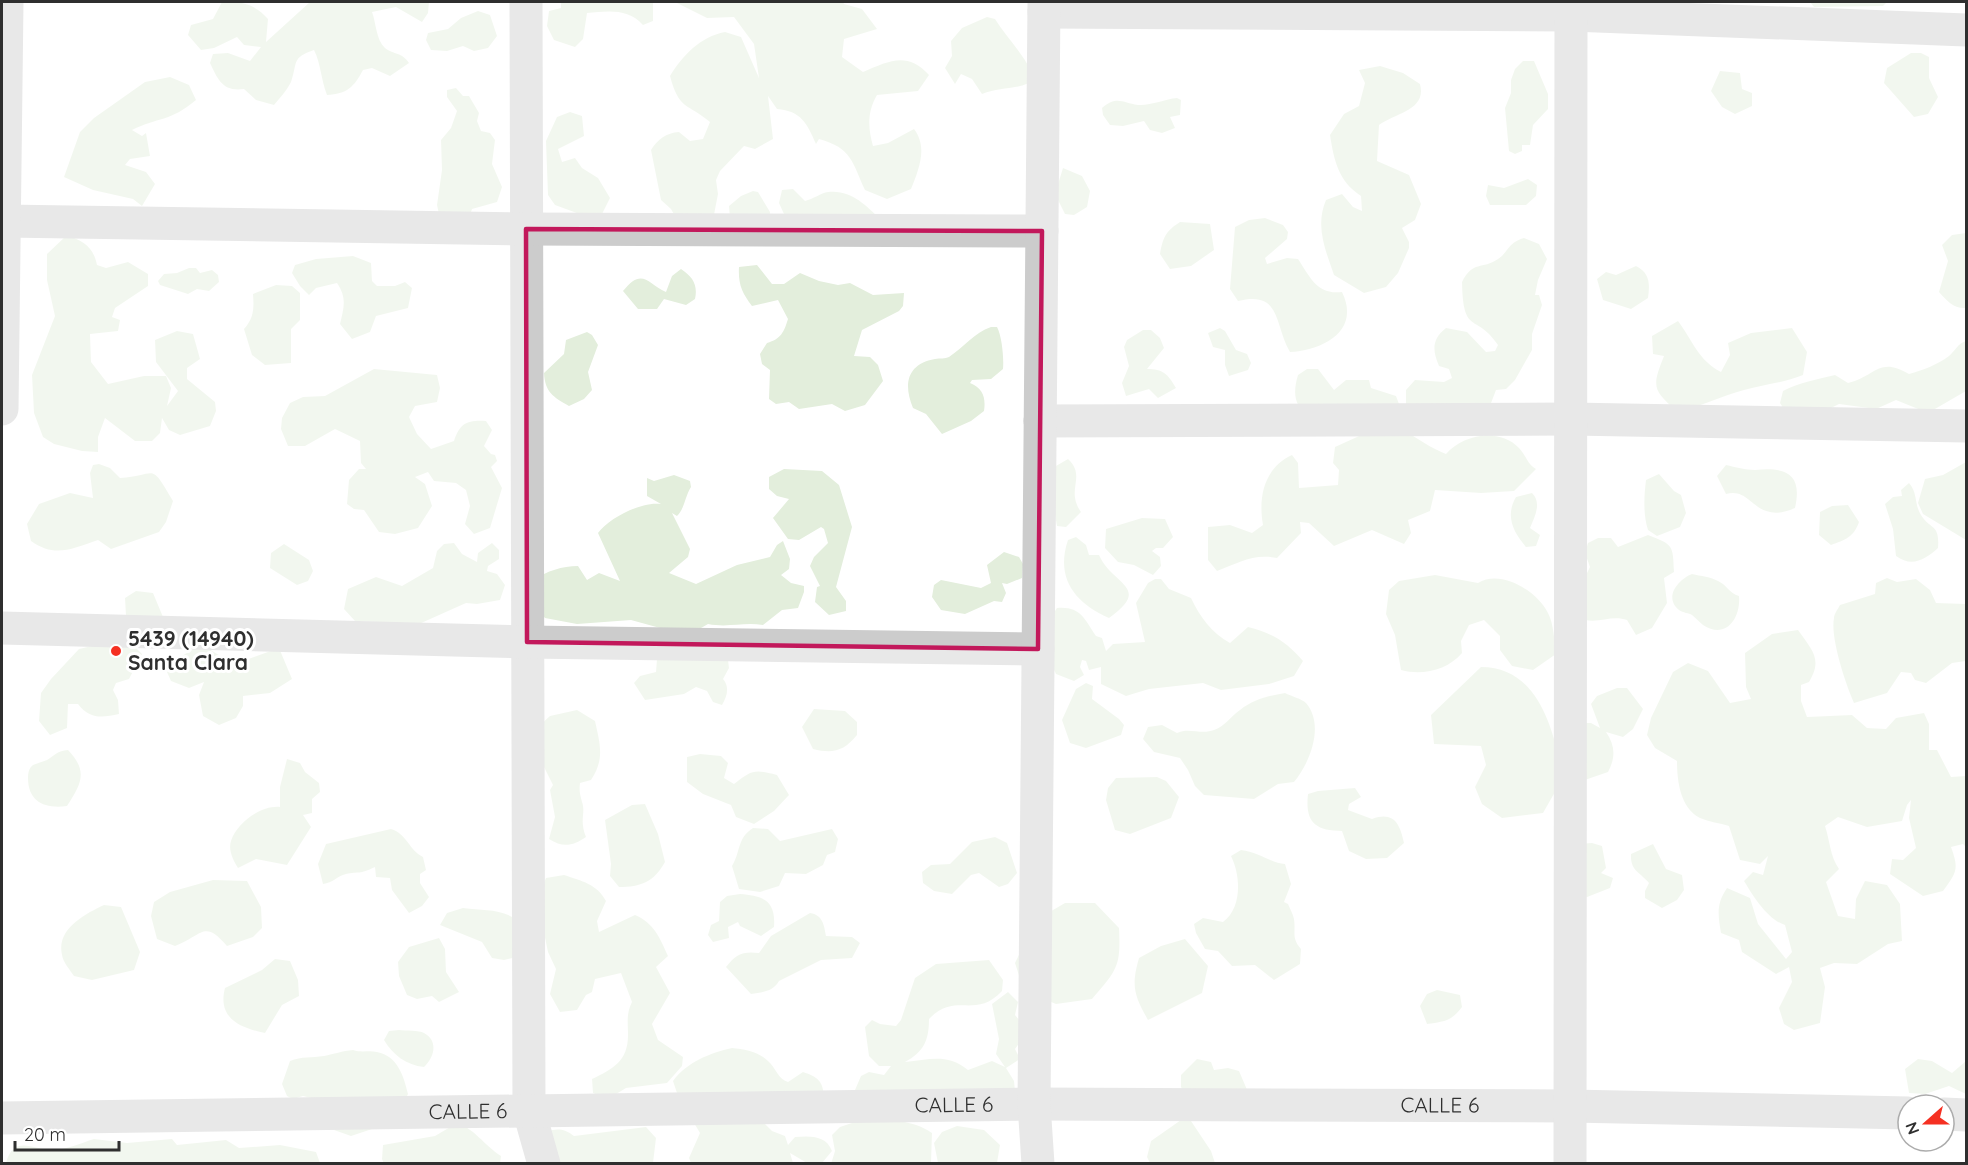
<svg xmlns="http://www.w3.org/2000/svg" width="1968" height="1165" font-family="Quicksand,sans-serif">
	<rect width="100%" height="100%" fill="#fff"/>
	<!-- green -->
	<path fill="#e3eedc" d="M222,2C241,1 255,4 268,19L266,42L310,2H429L428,13L422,22L396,7L372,12C376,22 376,40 385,48C394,55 402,52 409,63L390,76L372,68L363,70C354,87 347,94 327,95C321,80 321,64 314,50C291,58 298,62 291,82C287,90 280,98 274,105L256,100L244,89C223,92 218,80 210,63L213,54L228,53L250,61L261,47L244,45L237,37L214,48L201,50L188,35L191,25L213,19Z
		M561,2H653V21L643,25C628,8 608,11 587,13L583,39L575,47L554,40L547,26L549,11L561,8Z
		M675,2H843L844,4L862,9L877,29L844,39L842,57L863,72C889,61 907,51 929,75L918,91L877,95C867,112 868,128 873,146L888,143L914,129C928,147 919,169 911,189L887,199L865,190C852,162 852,148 819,139L816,144C807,123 801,111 777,109L768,96L773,139L755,149L744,146L720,171L716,180L718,194L712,225L681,227L671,209L661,200L651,150C658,139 666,133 679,132L690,141L703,139L710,122C687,103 679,110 670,76C683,55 700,37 725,32L741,37L759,78L754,44L734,17L707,18Z
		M1810,2H1887L1883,6L1814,7Z
		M478,11L490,15L497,36L488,48L474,51L463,46L447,51L431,50L426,40L428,33L448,29L461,18Z
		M987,17L995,19C1007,38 1022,52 1032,73L1029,83C1013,90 999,87 982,94L972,79L961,74L955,84L945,68L952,56L951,41L962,28Z
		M1911,53H1921L1929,57V78L1938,97L1928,114L1914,117L1884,83L1887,68Z
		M1523,61H1534L1548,94V109L1533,125L1530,145H1522V151L1515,154L1509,151L1505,108L1511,93V80L1515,69Z
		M1380,66L1403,73L1420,84C1427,110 1396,113 1379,125L1377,161L1409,175L1421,204L1415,220L1402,228L1409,242V248L1398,273L1386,287L1364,293L1334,275C1325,249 1315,226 1326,200L1342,194L1353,207L1362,211L1361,196C1338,181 1334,160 1330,135L1344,114L1359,106L1365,83L1359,70Z
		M1720,71L1740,73L1742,89L1752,93V106L1735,114L1722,107L1711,91Z
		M170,77L189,85L196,100C170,122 158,117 132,130L142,136L146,133L150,156L130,159L125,165L146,172L155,184L142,206L133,199L93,190L64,177L80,132L94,118L145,82Z
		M456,88L463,96H469L479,113L477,121L481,131L490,133L495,140L492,164L502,187L497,202L472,209L467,224L439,214L437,205L442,170L441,140L451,128L457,111L447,97V90Z
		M1177,98L1181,100L1180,115L1170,117L1175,128L1162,133L1150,130L1144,121L1123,126L1110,125L1103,115L1102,108C1117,95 1123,103 1138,105C1150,106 1165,99 1177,98Z
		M570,112L582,116L584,136L558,149L562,162L575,158L582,168L598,178L610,198L601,216H585L555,205L548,195L546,141L557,117Z
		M1063,168L1082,176L1090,191L1087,207L1074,215L1065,214L1055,194Z
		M1528,179L1537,185L1536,196L1526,205H1490L1486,196L1488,185L1504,188Z
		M793,189L805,201C813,199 821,193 828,192C850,189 866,205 880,219L784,214L779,203L782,190Z
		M753,191L758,192L770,212L769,230L730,218L729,206L741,196Z
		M1265,218L1283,225L1288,232L1287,239L1265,258L1267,264L1287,258L1298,259C1310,277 1317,295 1342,292C1361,331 1323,350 1290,352C1274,325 1282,290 1238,301L1230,289L1235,227L1249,220Z
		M1180,222L1210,224L1214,250L1191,266L1170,269L1160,254C1163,237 1166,231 1180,222Z
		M1966,233V308C1954,309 1947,301 1939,292L1948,261L1942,245L1952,235Z
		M67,235C84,242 93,246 97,265L106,268L128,262L148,274V286L115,308L112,317L120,320L118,331L90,334L91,362L108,384L144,376H166L171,388L167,406L178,391L156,362L155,340L177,331L193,334L200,359L187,368V379L215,402L216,411L210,426L180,435L169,430L162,418L160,433L152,441H135L105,418L98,437V452L82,451L54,444L43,437L34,413L32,375L55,316L47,280V254Z
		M1524,238L1539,244L1547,259L1538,280L1535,295H1539L1542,305L1532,334V350L1515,380L1506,389L1496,390L1488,411L1406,405V390L1415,380L1444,382L1452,378L1449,369L1439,366C1432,350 1432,339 1446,328L1467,332L1486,352L1495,351L1498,345C1476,312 1463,337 1462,282C1473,260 1482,270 1498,259C1509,252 1507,243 1524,238Z
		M353,256L371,263L372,281L377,286H395L405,282L412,288L408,308L376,316L370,332L352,339L340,324C344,307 347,298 337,283L316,288L309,295L300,286L292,273L295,265L316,259Z
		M757,265L772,284H784L800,273L819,281L838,285L850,283L873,295L904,293L903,306L899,311L862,330L854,356L870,357L878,365L883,381L865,405L845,411L832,404L799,409L789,402L776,404L769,399L770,370L762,364L760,354L767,343C781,339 784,332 788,319L778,300L752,306C742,293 738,284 739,267Z
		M1636,266C1650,273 1650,284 1648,298L1631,309L1603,300L1597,279L1606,272L1616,275Z
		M189,268H196L200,273L212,270L218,275L219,282L209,291L197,289L188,294L160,285L158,281L164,274L177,273Z
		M681,269C693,277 698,285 695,299L686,305L664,299L657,309H638L623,291C642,267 647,283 666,292L672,276Z
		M276,285L292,286L300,293V320L291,329V363L265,365L252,355L244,329C254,318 254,308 253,294Z
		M1678,321C1693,341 1698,360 1721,372L1730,355L1728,343L1751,333L1792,328L1807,352L1803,375C1784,383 1764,384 1744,390C1721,396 1701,407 1677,411C1652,390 1652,386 1664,356L1653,354L1652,336Z
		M991,327H997C1002,336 1004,359 1003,369L991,379L972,380L970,383C983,388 986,398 984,411L971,421L942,434L926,414L913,408C903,384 907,364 935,359C940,358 945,359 949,357C964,347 974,333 991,327Z
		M1220,328L1225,331L1236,350L1247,354L1251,363L1248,370L1229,376L1225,365V350L1213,347L1208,333Z
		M1143,330H1151L1160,338L1164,348L1147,369C1163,369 1168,374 1176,388L1158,398L1149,389L1126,396L1122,383L1129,366L1124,347L1127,340Z
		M587,332L592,335L598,345L588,372L592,390L584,399L569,406C553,397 545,392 544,373L564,354L566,340Z
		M1966,341V391L1928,413L1896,400L1876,409L1839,404L1801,423L1787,414L1780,403L1783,391C1797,383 1819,379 1835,375L1848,383C1876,376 1879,356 1909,374C1923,370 1937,365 1949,356C1956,350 1957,344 1966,341Z
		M374,369L437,375L440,388L437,402L415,406L409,417L417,434L431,449L454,441C460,423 467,420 486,421L492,430L484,446L491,454L495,455L497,461L491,467L502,488L490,528L474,534L465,524L470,506L466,490L456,483L434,481L428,472L415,477L425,484L432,506L418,528L395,534L379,532L364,510L354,509L347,504L349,480L359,469H366L361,463L360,441L335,429L305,446H288L281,429L282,418L290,403L303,397L325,396Z
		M1307,369H1318L1334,390L1346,380H1369L1371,388L1396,396L1405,420L1402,430C1418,438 1430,448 1446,454C1462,435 1499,427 1519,448C1526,455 1527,464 1536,469L1514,491L1481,493L1435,490L1430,511L1408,520L1411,533L1404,544L1372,530L1334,546L1309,523L1300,522L1301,533L1277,558C1254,553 1238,563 1217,571L1208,560V527L1230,525L1252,533L1263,525C1258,497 1264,468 1292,455L1298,463L1299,488L1338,485L1339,470L1333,463L1335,447L1379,427L1299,406C1293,397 1295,385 1298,375Z
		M1068,459C1087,477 1065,489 1081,512L1066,527L1057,526L1055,515L1056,466Z
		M1966,462V540L1923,514L1918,503L1925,479L1943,475Z
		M99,464L110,468L120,478C158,476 149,460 173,501L166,522L159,532L111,549L98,540C71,549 55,558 31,541L27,524L39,504L70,493L93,498L90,473L93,465Z
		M1726,465C1735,467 1746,470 1755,470C1785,467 1803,473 1795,508C1754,526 1753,486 1726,494L1717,476Z
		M784,469L822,471L839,485L852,527L836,587L846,601V611L829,615L815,602L817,587L820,586L810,566L814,557L828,543L824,529L821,527L799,540L788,539L773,518L789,499L777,496L769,489V477Z
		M1659,474L1674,491L1681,495L1686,513L1680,527L1657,536L1648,530C1643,515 1644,496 1646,480Z
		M674,475L690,481L691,487C685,496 685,508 677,516L672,513L690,549L688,557L669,573L696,584L737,565L770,557L777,545L783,541L790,559L789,569L781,575L791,583L804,586V592L798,608L782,610L763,625C743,622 728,628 708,624L694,632L671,631L631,620L577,624L545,618L533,604L534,580C547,571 562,566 578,566L587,580L599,573L620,581L598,533C609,518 642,501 661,504L647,496V478L654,481Z
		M1909,483C1918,493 1914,504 1921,515C1930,530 1940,523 1938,548C1926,559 1912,568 1896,556L1893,529L1885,504L1893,497L1902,496L1901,490Z
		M1532,493C1542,503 1535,516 1530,528L1540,535L1536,546L1526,547C1513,532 1505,516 1516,497Z
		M1848,505L1859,522C1854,537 1845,540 1831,545L1819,535L1820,512L1832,506Z
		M1142,518L1165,519L1173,537L1163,548H1156L1152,551L1160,557L1161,566L1153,575L1134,565L1118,562L1105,548L1106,529Z
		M1648,535C1673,545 1673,544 1674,572L1664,578L1667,603L1652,628L1636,635L1627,620C1612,615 1601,623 1585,620L1587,573L1590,567L1585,553L1588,543L1598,538H1611L1618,547Z
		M1076,537L1086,545L1089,555H1099C1112,585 1153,587 1109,618C1075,603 1055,578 1068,540Z
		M454,543L462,554L477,562L478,553L492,543L499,550V559L488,566L487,571L497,574L505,585L500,600L477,604L466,603L419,624L355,621L344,609L348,589L376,577L402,586L433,568L437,551L444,544Z
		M284,544L309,560L313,571L308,581L297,585L270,568L271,553Z
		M1004,552L1019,557L1023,564L1022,578L1007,584L1002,583L1006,593L1002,602L994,601L965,614L941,610L932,597L934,585L941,580L981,588L991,583L987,565Z
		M1692,574C1701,576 1711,577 1718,581C1727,585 1729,593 1739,596C1741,618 1726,640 1703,625C1699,622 1696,618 1692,615C1689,613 1683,613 1679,610C1663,597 1679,579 1692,574Z
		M1435,575L1478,583C1501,569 1537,591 1548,613C1554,624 1554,641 1556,654L1533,670L1512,666L1500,650V636L1484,620L1469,625L1461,641L1462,653C1448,670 1422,676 1401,670L1395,635L1386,614L1389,590L1399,581Z
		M1887,578L1897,582L1916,579L1930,590L1936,603L1966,604V661L1952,663L1926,683L1915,680L1911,673L1901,672L1887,693L1854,703C1846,685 1830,638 1834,618C1834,614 1838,609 1840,605L1875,594L1876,583Z
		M1155,579H1161L1169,589L1191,598C1200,617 1212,633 1230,643L1248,627C1272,633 1287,642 1303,661L1294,676L1269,684L1221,690L1203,683L1149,689L1126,696L1101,684V667L1089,670L1086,661L1082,660L1080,667L1084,675L1074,681L1056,674C1047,655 1044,625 1057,608C1080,606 1084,618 1096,636L1102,638L1106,651L1113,644L1145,642L1136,603L1148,583Z
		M136,591L153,593L163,617L126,616L125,598Z
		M1798,630C1812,650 1823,659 1809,682L1801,685V701L1807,717L1852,715L1867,728L1886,729L1896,718L1924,713L1929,724V750H1937L1951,777L1966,776V847L1963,844L1951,847C1959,869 1957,872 1943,891L1923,896L1890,874L1892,859L1903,860L1916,848L1909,818L1911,800L1907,805L1902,821L1867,827L1838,817L1825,826C1830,841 1830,856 1839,869L1826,882L1838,916L1855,919L1856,899L1865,881L1887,885L1900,904L1902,941L1888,944L1857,964L1834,963L1820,968L1825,987L1820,1023L1794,1030L1784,1024L1779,1008L1792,982L1789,967L1776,974L1742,952L1739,940L1721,933C1718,915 1716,904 1727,888L1750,898L1758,924L1786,959L1792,952L1785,925C1768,920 1753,896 1744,881L1753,872L1763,875L1768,856L1760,864L1740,860L1729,826C1720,823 1709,822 1700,818C1680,808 1677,780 1677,761L1655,748L1647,735L1651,718L1673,672L1688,663L1708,671L1730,703L1751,699L1746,687L1745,653L1772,634Z
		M201,644L222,657L219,663L235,664L279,648L292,679L270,693L243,696V706L236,718L219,725L203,716L199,695L204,682L189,688L171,681L167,672L182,656Z
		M96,645L136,648L142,654L129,679L116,683L113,690L118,700L119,714C102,718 89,719 78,704H68L67,728L50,735L39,721L41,693L51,679L79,649Z
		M657,659L728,660L729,668L723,679C730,687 727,697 722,705L713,702L707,691L696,687L684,694L645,700L634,683L640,676L656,672Z
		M1481,667C1539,667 1554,731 1563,778L1543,813L1502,818L1482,804L1475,787L1486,765L1481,746L1434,744L1431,715Z
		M1086,683L1093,686L1092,699L1119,719L1124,725L1121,735L1086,748L1070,743L1062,720L1076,689Z
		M1617,688H1627L1643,709L1633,729L1623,737L1606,732C1615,745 1616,757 1608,772L1579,782L1578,723H1591L1600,728L1591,704L1597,696Z
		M1285,693C1291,696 1302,699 1306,703C1325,725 1310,763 1294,782L1278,784L1254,799L1204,795L1195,786L1188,770L1180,758L1154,752L1143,739L1148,727L1162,725L1177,733C1189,727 1201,735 1214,730C1224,727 1231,716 1240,710C1254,699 1268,696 1285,693Z
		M814,709L845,711L857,722V735C844,751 833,754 813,749L802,727Z
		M577,710L595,721C600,744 605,759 591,780L580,783C579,791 580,794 582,802C586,813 579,820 586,837C573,846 563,848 549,839L555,817L550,790L553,785L535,749L539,726L550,716Z
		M68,750C88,771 82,783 67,806C45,809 28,802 28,778C28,773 29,768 33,765C37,763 43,762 47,760C55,755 57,751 68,750Z
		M700,754L721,756L728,763L724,778L734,784C752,770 754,769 777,775L789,795L774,811L754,824L736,817L731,805L703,794L687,782V757Z
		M287,759L300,763L305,772L319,783L320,792L312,799V813L303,815L311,827L287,865L256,859L238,868C233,860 228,850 231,841C237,822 262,805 280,807V787Z
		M1157,777L1166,781L1179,797L1171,818L1130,834L1115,830L1106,800L1108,788L1116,778Z
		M1355,788L1361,797L1349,804L1348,810L1372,819C1394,811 1400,824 1404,843L1387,858L1366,859L1349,851L1342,831C1314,831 1305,821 1308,794L1318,791Z
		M645,804L658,834L665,862C654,882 641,887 619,887L610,876L611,864L605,820L632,805Z
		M753,828L768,829L780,841L832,829L838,839L835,852L827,855L823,865L806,874L785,873L779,886L760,892L739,889L732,866C741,851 737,838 753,828Z
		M391,829C407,834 409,850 423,857L426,870L420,874V883L429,897L422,906L409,913L392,890L390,878L376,877L375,867C359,875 359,871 346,874C337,876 333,883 323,884L318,864L326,844Z
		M995,837L1007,843L1017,873L1008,884L999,887L979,873L971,875L952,894L934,891L923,883L922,872L931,865L950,864L972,842Z
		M1592,843L1602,846L1606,868L1601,873L1613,878L1610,888L1582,899L1577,844Z
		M1653,844L1666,869L1682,875L1684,890L1677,900L1662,908L1645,898V891L1649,883C1640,872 1630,871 1631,854Z
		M1241,850C1259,852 1273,864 1285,864L1291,884L1284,902L1288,904C1290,909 1293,914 1294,919C1296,932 1291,938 1301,949L1300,964L1274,980L1255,965L1232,966L1218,951L1205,949L1196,933L1194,924L1203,918L1223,922C1242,908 1241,876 1231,856Z
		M564,875C582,881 597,884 606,901L597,921L599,932L635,915C654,923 660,938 668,956L656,967L670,993L652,1024L658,1040L683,1057L682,1066L667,1083L626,1088L608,1099L593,1093L592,1079C613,1069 628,1061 628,1035C628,1022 626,1014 632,1002L621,973L595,979L592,992L586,995L577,1010L560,1012L550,994L556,969L548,952L537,899L546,878Z
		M213,880L247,881L261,907L262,928L253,937L227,946C204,919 203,935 175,946L157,939L151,916L154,902L170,892Z
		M740,894C763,896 776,900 774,927L761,936L740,926L738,922L728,927L729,938L713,942L708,935L711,925L719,921L720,902L727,896Z
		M1065,903H1095L1119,928C1121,967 1117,970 1092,999L1056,1004L1024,991L1015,963L1036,920Z
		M104,905L121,907L140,952L134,970L92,980L74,976C70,970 63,962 62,955C56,929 85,914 104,905Z
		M463,908C482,911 497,908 514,918L517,957L504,960L492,958L482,942L440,925L447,913Z
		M810,913C823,915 824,925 826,936L852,937L860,943L852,958L821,960L779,981C773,992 762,992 751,994L726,967C736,954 743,951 759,953L771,936Z
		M439,938L445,949L446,972L459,992L439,1002L432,996L417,999L407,995L399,976L398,962L409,947Z
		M1185,939L1208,966L1202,993L1148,1020C1134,995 1131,986 1139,958L1161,946Z
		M275,959L290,961L298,980L299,996L282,1005L265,1033C240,1028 217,1018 225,988L262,970Z
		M989,960L1003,980L1002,991C975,1020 956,991 929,1019C929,1040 924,1052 905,1062C929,1060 947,1053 968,1070L992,1061L1005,1067L996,1054L999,1039L992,1004L1008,992L1018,1002L1015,1015L1020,1021V1042L1015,1049L1020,1059L1006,1068L1014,1081L1015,1091L860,1099L855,1090L861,1076L869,1072L884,1075L891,1066H879L869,1056L865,1027L872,1020L880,1024L896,1026L901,1020L915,978L936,964Z
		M1437,990L1460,995L1462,1007C1452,1021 1443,1022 1427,1024L1420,1006L1427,994Z
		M399,1030C406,1031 419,1030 424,1033C439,1041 434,1058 424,1067C406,1065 393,1055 384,1040L389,1031Z
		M732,1048C745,1049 759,1052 768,1061C776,1068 778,1079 788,1082L803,1072C818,1077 823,1081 824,1097L763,1122L772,1131L785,1136L788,1145L795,1137C810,1136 826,1135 832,1151L822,1163H807L790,1153L793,1163H691L689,1158L700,1133L678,1096L673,1081C687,1062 710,1053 732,1048Z
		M353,1050C362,1053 369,1050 377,1052C398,1056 404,1077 408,1094L393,1122L351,1136L320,1125L315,1099L303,1096L293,1099L287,1096L282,1084L290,1061C302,1056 311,1058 324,1056C334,1054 342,1051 353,1050Z
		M1197,1059L1211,1062L1214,1070L1228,1068L1239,1071L1248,1092L1185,1093L1181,1087V1075Z
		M1918,1059L1932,1061L1952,1073L1966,1061V1094L1949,1086L1925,1094L1909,1093L1905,1069Z
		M864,1119C887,1120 912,1119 932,1133L931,1163L831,1164L835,1151L832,1135L840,1127Z
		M1181,1120L1191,1121L1211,1151L1215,1163H1150L1147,1157L1151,1141Z
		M457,1123C476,1130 483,1144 501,1156L500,1164H384L382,1159L383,1145L435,1136Z
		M957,1126L984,1130L1000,1145L997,1163H938L934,1143L942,1132Z
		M646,1127L656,1138L653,1163H533L538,1135C551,1129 562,1126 574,1136Z
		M94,1139L127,1143L172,1139L177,1145L226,1140L239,1148L280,1145L316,1152L320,1163H6C14,1133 35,1151 53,1150C66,1150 81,1143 94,1139Z"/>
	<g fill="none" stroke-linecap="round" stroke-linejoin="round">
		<!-- street -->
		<g stroke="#ccc" stroke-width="33">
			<path d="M526,2L529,1111L544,1164"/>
			<path d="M1044,12L1571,15L1966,30"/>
			<path d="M4,221L526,229L1042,231"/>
			<path d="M2,409L7,2"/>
			<path d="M1040,421L1571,419L1966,426"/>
			<path d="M2,628L527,642L1038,649"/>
			<path d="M1944,1114L1966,1115"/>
			<path id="s1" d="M2,1118L1034,1104L1570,1106L1908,1113"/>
			<path d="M1038,1164L1034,1104L1044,2"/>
			<path d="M1570,1164L1571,2"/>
		</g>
	</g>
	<!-- marked area -->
	<path d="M0 0H1968V1165H0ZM526,229L1042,231L1038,649L527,642Z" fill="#fff" fill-opacity=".55" fill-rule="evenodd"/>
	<path fill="none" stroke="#c2185b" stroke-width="4.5" stroke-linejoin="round" d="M526,229L1042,231L1038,649L527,642Z"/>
	<!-- markers -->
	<circle fill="#f53022" stroke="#fff" stroke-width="2" cx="116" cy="651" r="6"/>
	<g text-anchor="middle" stroke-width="6" stroke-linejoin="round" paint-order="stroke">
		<!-- poi labels -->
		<g font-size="21" font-weight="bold" fill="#2f2f2f" stroke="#fff" text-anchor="start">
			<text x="128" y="646">5439 (14940)<tspan x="128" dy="24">Santa Clara</tspan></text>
		</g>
		<!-- street labels -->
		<g font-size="21" fill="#2f2f2f" stroke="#fff">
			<text dy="7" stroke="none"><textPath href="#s1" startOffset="952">CALLE 6</textPath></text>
			<text dy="7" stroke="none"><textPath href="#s1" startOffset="1438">CALLE 6</textPath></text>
			<text dy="7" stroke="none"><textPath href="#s1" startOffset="466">CALLE 6</textPath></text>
		</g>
	</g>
	<!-- border -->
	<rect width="1968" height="1165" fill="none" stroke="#2f2f2f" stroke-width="6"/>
	<!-- north arrow -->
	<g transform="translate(1926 1123) rotate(249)"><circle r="28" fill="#ffffff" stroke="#acacac" stroke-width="1.5"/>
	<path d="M0-4.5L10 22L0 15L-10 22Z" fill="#f53022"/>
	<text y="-9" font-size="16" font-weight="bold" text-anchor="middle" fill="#2f2f2f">N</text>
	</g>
	<!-- scale -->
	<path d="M15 1141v9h104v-9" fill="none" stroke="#2f2f2f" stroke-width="3"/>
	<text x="24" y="1141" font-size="18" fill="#2f2f2f" stroke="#ffffff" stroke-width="4.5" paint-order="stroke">20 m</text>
</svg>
